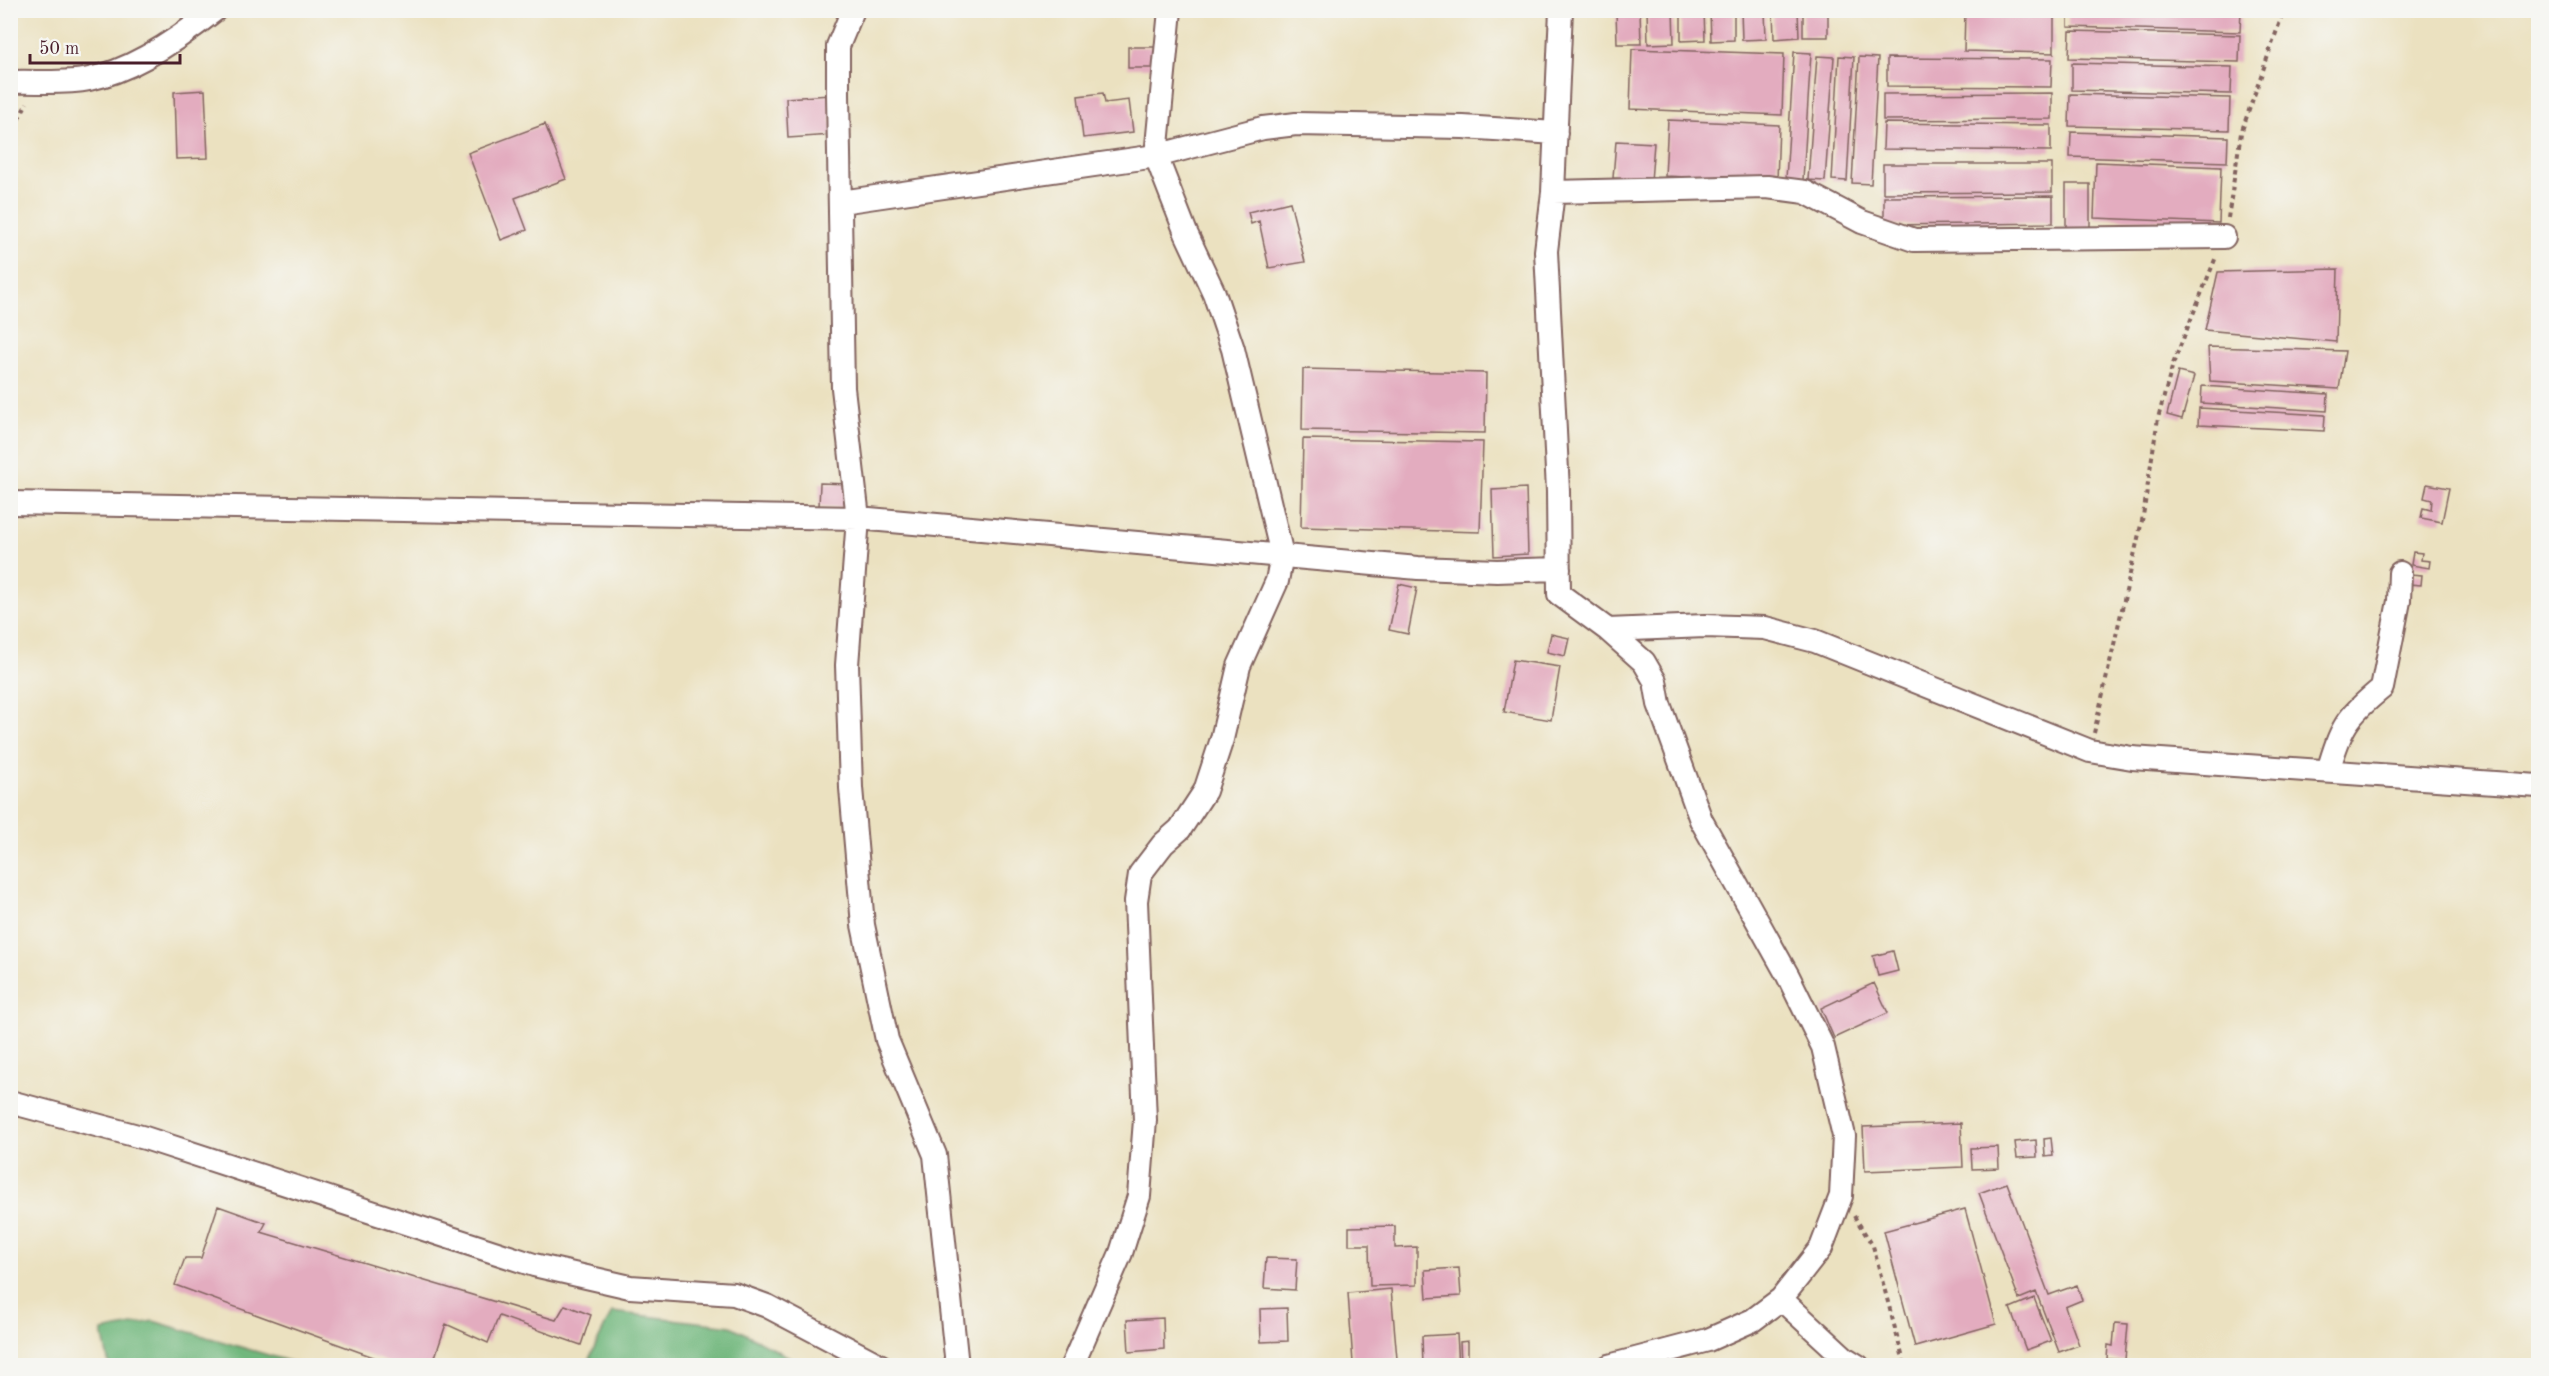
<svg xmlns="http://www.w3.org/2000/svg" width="2549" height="1376" font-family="'Old Standard TT',serif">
	<rect width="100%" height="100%" fill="#f6f6f2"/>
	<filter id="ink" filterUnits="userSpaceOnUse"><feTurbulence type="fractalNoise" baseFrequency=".0167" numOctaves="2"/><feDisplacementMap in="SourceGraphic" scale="12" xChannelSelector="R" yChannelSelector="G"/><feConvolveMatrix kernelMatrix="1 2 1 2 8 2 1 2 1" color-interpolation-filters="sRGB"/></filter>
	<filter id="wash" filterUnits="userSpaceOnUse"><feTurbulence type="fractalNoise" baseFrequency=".008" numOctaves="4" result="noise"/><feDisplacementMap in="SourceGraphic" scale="24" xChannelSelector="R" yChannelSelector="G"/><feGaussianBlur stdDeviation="1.35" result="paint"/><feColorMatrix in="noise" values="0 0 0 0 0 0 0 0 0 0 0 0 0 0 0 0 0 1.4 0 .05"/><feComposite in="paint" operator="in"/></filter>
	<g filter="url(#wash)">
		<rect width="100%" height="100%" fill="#ebe1c0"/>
		<!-- forest -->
		<path fill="#71b77d" stroke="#5e6b54" stroke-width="1.5" d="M612,1312L731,1326L804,1365H586Z
			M153,1321L302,1365H109L102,1331Z"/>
		<g id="blocks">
			<!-- building -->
			<path fill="#e3acbf" d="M1616,10H1640L1641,44H1617Z
				M1647,10H1673L1674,43L1648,44Z
				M1681,10H1704L1705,40L1681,41Z
				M1710,10H1734V40L1711,41Z
				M1741,10H1765L1766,39L1742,40Z
				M1773,10H1798L1799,37L1774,39Z
				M1803,10H1828V37H1803Z
				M1965,10H2054V53L1964,51Z
				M2068,10H2241L2240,32L2068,27Z
				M2070,31L2240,35L2239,62L2069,58Z
				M1128,47H1157L1156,68H1128Z
				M1632,49L1784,54L1782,115L1630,109Z
				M1794,52L1811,53L1803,180L1786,179Z
				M1817,56L1834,57L1825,181L1808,180Z
				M1839,56L1854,57L1847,181L1832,180Z
				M1859,57L1878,58L1871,184L1852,183Z
				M1887,58L2052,59L2051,87L1887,86Z
				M2072,63L2232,67L2231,94L2072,90Z
				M205,90L208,158L176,159L174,92Z
				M1103,93L1105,103L1129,100L1133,132L1083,138L1078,96Z
				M2052,93V119L1883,120V94Z
				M2070,94L2230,98L2229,130L2069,126Z
				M830,95L832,135L788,138L786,98Z
				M1668,120L1779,125L1777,181L1665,176Z
				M1884,123L2051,125V151L1883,149Z
				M545,124L566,179L515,198L527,230L501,240L468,153Z
				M2071,132L2228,137L2227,162L2070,157Z
				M1616,141L1654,143L1651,181L1613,178Z
				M2096,162L2221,167L2219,223L2094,218Z
				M1883,164H2052V192L1883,193Z
				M2066,184H2090V232H2066Z
				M2053,196V223L1884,225V197Z
				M1290,202L1305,262L1269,268L1259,221L1251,224L1248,212Z
				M2338,269L2336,342L2205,330L2218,272Z
				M2208,347L2345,351L2339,389L2210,381Z
				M1303,369L1486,373L1485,433L1302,430Z
				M2178,372L2194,376L2182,419L2167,415Z
				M2202,386L2328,394L2327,411L2201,403Z
				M2199,408L2325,415L2324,431L2198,425Z
				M1303,439L1483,442L1480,532L1301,527Z
				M820,483L849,484L848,508L819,506Z
				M2427,484L2449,488L2442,522L2421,518L2423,508L2431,510L2432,500L2424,498Z
				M1526,488L1528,554L1494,556L1492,490Z
				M2413,552L2422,553L2421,560L2430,561L2429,568L2411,565Z
				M2410,574L2422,575L2421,585L2409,584Z
				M1399,584L1417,588L1408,634L1389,630Z
				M1551,634L1569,638L1565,656L1547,652Z
				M1513,660L1560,667L1551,720L1504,712Z
				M1893,951L1898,971L1878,976L1873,956Z
				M1874,983L1888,1013L1834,1038L1821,1008Z
				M1961,1123L1963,1167L1865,1171L1863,1127Z
				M2051,1138L2053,1156L2045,1157L2044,1139Z
				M2036,1140L2037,1157L2017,1158L2015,1142Z
				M1998,1147L1999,1168L1972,1169L1971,1148Z
				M2007,1183L2049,1295L2077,1285L2082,1300L2065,1307L2079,1345L2059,1352L2036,1292L2019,1299L1979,1193Z
				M218,1206L266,1223L261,1232L556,1320L565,1305L591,1315L581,1345L499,1316L488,1343L446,1324L432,1366H398L175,1285L185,1258H201Z
				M1965,1209L1996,1324L1915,1347L1884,1231Z
				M1395,1226V1248L1417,1247V1285L1370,1286L1369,1245H1349V1227Z
				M1266,1258L1297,1259L1295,1290L1264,1288Z
				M1459,1268L1461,1296L1427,1298L1425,1270Z
				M1391,1289L1397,1359L1353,1363L1348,1293Z
				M2034,1298L2051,1341L2026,1350L2010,1308Z
				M1287,1308L1288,1341L1261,1342L1260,1309Z
				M1163,1318L1164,1349L1129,1352L1127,1320Z
				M2115,1323L2128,1324L2125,1360L2107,1359L2108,1345L2113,1346Z
				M1457,1334L1459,1366H1423L1422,1336Z
				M1468,1341V1364H1461L1460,1342Z"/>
		</g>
	</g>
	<g filter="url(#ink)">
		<use href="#blocks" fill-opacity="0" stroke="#82635f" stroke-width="1.5"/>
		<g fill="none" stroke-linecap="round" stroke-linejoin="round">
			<defs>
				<path id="minor" d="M853,10L838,46V94L843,388L858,518L847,665L851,788L863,925L887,1040L935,1155L957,1366
					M1561,10L1553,192L1546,251L1558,491L1559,594L1608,630L1644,662L1655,681L1659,704L1701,820L1788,976L1823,1047L1844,1136L1841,1196L1821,1248L1781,1299L1753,1320L1708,1340L1609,1366
					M10,82C36,81 65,84 89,79C132,71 181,37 215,10
					M1553,192L1767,187L1805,192L1862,222L1914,240L2224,237
					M841,202L1156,156L1263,128L1296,124L1463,127L1556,133
					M10,503L858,518L1418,568L1497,571L1559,569
					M1608,630L1705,626L1765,628L1815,641L2090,751L2132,758L2538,786
					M2328,771C2341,727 2346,717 2382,688L2399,601L2400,573
					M10,1102L145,1138L534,1265L630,1287L734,1294L767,1306L881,1366
					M1781,1299L1845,1358L1858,1366
					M1072,1366L1121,1253L1139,1196L1145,1120L1136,901L1140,874L1163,844L1180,829L1205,791L1222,739L1239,666L1277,581L1282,555L1233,349L1214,293L1186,233L1156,156L1170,10"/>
			</defs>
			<!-- minor casing -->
			<use href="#minor" stroke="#82635f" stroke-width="26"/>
			<!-- path -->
			<path stroke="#82635f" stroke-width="4" stroke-dasharray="4.5 4.5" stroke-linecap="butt" d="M10,135L27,103
				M2228,218L2241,133L2284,10
				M2094,733L2143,516L2158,418L2173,364L2216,257
				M1854,1216L1873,1246L1905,1366"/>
			<!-- minor -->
			<use href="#minor" stroke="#fff" stroke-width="22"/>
		</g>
	</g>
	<!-- margin -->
	<rect width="2549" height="1376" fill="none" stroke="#f6f6f2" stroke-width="36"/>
	<!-- scale -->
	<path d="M30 54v9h150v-9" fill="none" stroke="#4a1f2b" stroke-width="3"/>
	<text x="39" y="54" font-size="18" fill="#4a1f2b" stroke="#f6f6f2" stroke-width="4.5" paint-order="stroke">50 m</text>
</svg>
